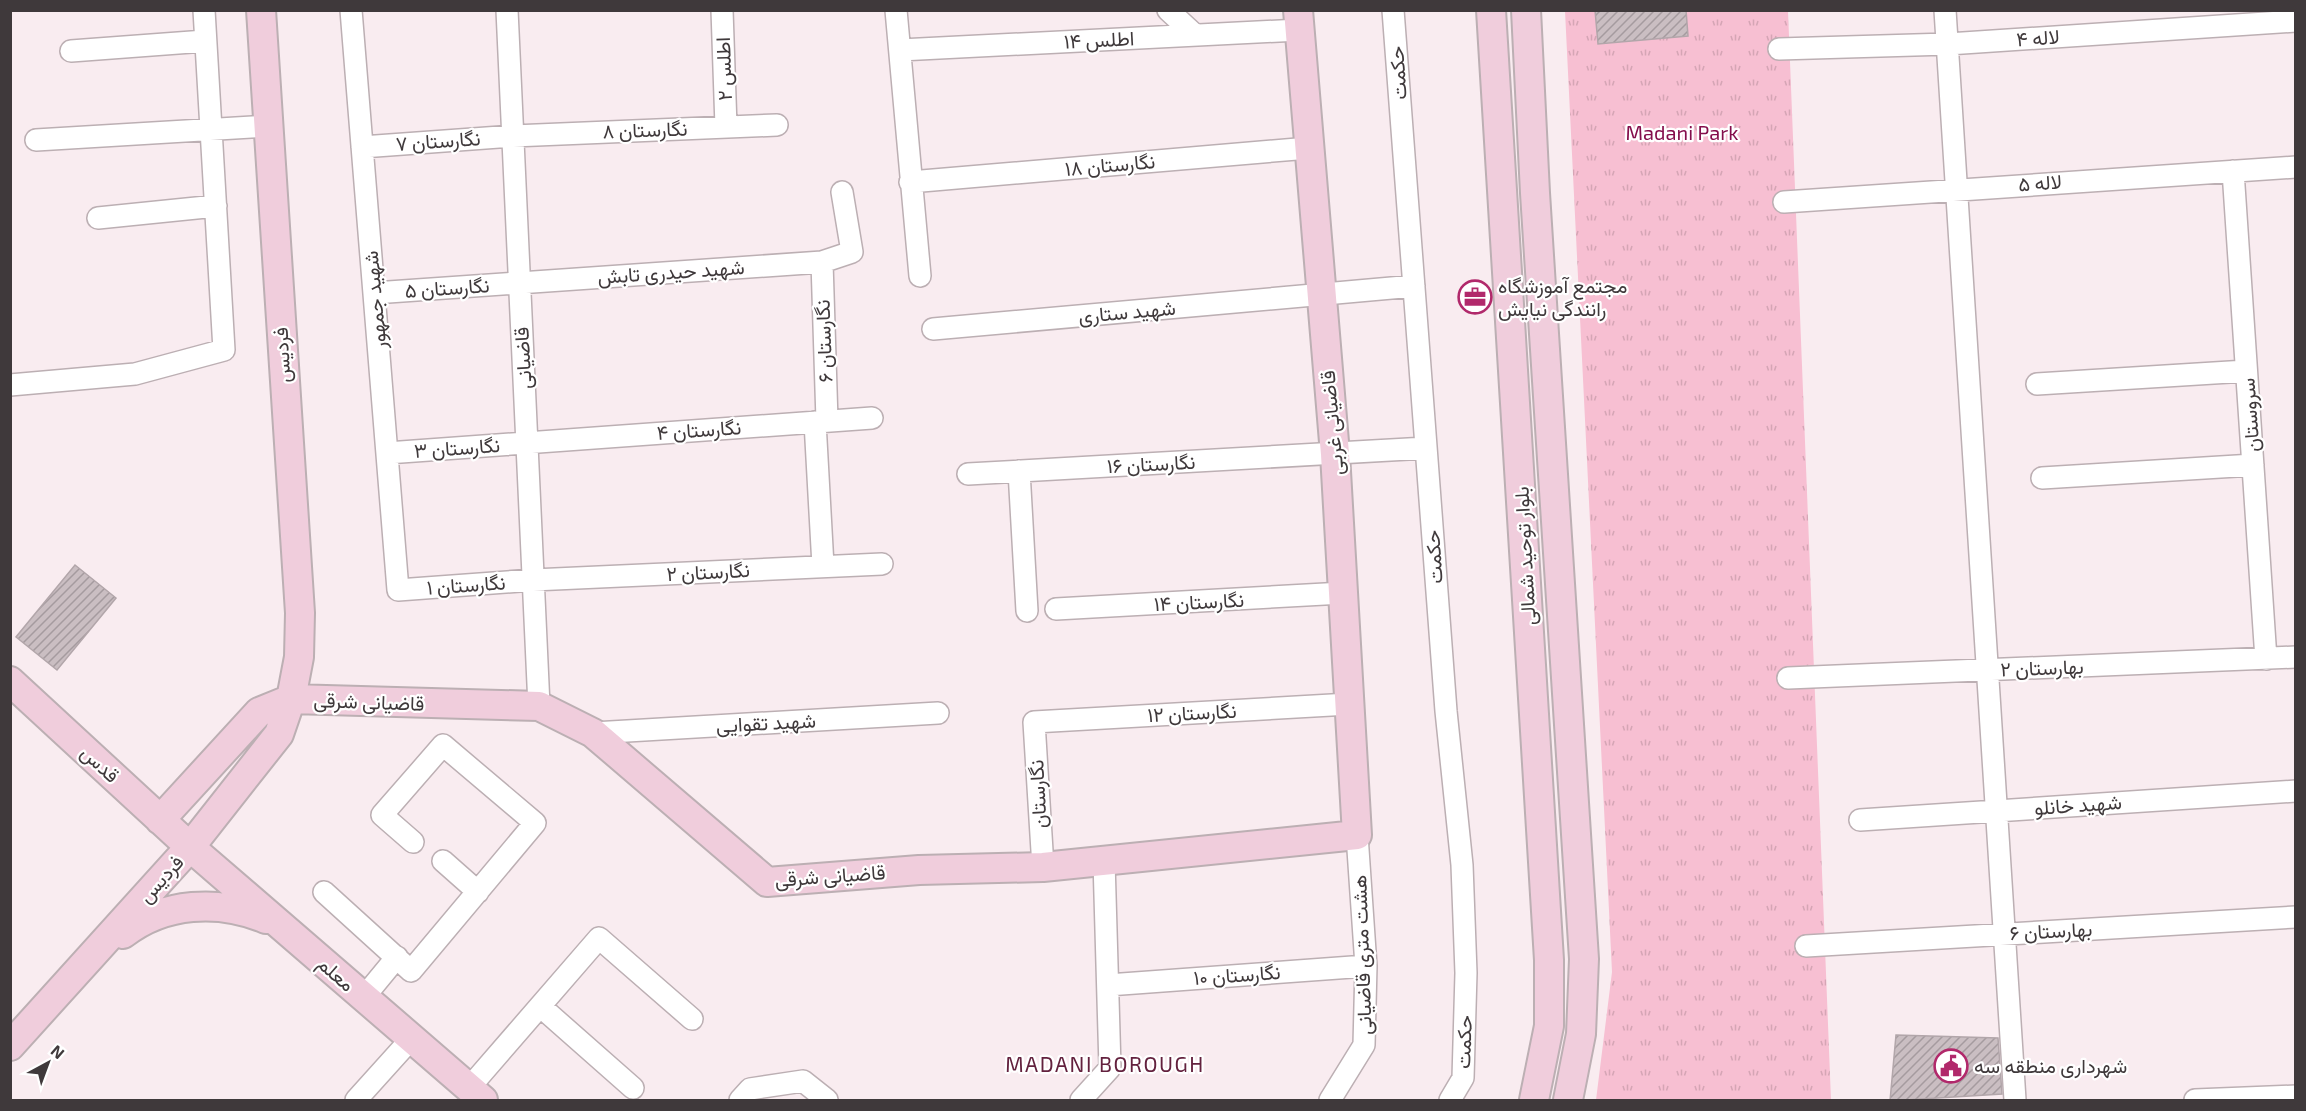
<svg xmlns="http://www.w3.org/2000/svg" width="2306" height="1111" font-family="'Exo 2',Vazirmatn,sans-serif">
	<defs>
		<pattern id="park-tufts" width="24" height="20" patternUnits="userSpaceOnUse" patternTransform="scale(1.5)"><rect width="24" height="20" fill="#f7bfd2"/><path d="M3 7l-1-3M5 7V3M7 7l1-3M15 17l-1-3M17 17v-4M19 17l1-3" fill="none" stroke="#d5a5b5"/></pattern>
		<pattern id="building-hatch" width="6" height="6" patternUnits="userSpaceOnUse" patternTransform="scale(1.5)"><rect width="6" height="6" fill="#cabec2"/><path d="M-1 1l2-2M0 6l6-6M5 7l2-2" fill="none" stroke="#a59b9f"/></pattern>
	</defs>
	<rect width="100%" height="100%" fill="#f9ecf0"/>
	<!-- park -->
	<path fill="url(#park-tufts)" d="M1565,11H1788L1831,1100H1596L1612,972Z"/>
	<!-- building -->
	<path fill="url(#building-hatch)" stroke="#b2a6aa" stroke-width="1.5" d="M1595,10H1686L1688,36L1598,44Z
		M75,565L116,598L57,670L16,637Z
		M1896,1035L1998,1038L2002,1094L1890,1101Z"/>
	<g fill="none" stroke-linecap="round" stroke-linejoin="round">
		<defs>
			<path id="street" d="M351,10L398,590L533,580L882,564
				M507,10L539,706
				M722,10L726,127
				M896,10L920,276
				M1168,10L1195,35
				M1393,10L1446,711L1462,865L1466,973L1463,1078L1450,1100
				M1945,10L2015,1100
				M1779,49L1948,44L2296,21
				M900,50L1299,30
				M71,51L205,41
				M36,140L268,126
				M362,147L513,136L777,125
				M2233,171L2266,659
				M910,182L1309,148
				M1784,202L2296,167
				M98,218L216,206
				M822,262L827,421
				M374,293L822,262L852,252L842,192
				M933,329L1414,286
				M2037,384L2246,371
				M10,385L135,374L224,350L204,10
				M815,422L823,566
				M387,453L872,418
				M1019,471L1027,611
				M968,474L1426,448
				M2042,478L2253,465
				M1056,609L1343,593
				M1788,678L2296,657
				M593,733L938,713
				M1860,820L2296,791
				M443,861L478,892
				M1043,867L1034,722L1349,704
				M324,892L411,971L535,823L443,745L382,815L413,842
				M1806,946L2296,917
				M1108,985L1366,966
				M364,997L397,957
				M540,1006L633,1088
				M469,1088L599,938L692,1019
				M356,1100L411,1039
				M740,1100L750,1089L803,1081L827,1100
				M1081,1100L1110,1068L1104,861
				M1330,1100L1364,1045L1366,966L1357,835
				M2195,1100L2296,1096"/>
			<path id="secondary" d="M1491,10L1549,960V1026L1534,1100
				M1526,10L1535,193L1584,959L1581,1034L1568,1100
				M10,681L190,847L483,1100
				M160,820L259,712L291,699L539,706L593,733L767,882L919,870L1043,867L1357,835L1335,454L1298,10
				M123,934C164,902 219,899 266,919
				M10,1046L190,847L279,734L291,699L299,657L300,613L261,10"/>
		</defs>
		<!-- street casing -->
		<use href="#street" stroke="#bcafb3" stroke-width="24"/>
		<!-- secondary casing -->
		<use href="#secondary" stroke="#bcafb3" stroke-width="32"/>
		<!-- street -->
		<use href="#street" stroke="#fff" stroke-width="21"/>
		<!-- secondary -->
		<use href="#secondary" stroke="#f0cddc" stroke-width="28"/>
	</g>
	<!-- icons -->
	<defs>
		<symbol id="office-ring" viewBox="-11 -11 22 22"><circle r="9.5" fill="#fff" stroke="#b1296b" stroke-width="1.5"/><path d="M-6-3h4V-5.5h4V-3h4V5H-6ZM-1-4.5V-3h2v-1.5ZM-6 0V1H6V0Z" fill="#b1296b"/></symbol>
		<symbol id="civic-ring" viewBox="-11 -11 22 22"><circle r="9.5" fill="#fff" stroke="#b1296b" stroke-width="1.5"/><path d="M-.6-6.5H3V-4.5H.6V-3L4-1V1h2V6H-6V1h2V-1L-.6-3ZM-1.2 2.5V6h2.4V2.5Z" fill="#b1296b"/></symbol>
	</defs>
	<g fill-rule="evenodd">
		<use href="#office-ring" x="1456" y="278" width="38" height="38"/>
		<use href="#civic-ring" x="1932" y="1047" width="38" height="38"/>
	</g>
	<g text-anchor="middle" stroke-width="4.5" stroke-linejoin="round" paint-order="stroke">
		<!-- street labels -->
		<g font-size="20" fill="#3f393b" stroke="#fff">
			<text transform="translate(2038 38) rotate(-4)" y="7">لاله ۴</text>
			<text transform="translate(1099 40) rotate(-3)" y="7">اطلس ۱۴</text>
			<text transform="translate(724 69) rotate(-92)" y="7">اطلس ۲</text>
			<text transform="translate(1398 73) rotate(-94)" y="7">حکمت</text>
			<text transform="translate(645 130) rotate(-2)" y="7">نگارستان ۸</text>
			<text transform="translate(438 141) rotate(-4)" y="7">نگارستان ۷</text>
			<text transform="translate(1110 165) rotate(-5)" y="7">نگارستان ۱۸</text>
			<text transform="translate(2040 183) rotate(-4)" y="7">لاله ۵</text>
			<text transform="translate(671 272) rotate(-4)" y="7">شهید حیدری تابش</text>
			<text transform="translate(447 288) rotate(-4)" y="7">نگارستان ۵</text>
			<text transform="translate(375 300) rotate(-95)" y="7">شهید جمهور</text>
			<text transform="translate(1127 312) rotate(-5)" y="7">شهید ستاری</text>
			<text transform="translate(824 341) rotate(-92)" y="7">نگارستان ۶</text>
			<text transform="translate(282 355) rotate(-93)" y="7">فردیس</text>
			<text transform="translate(523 358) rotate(-93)" y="7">قاضیانی</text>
			<text transform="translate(2250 415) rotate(-94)" y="7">سروستان</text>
			<text transform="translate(1332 423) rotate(-95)" y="7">قاضیانی غربی</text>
			<text transform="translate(699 430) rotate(-4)" y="7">نگارستان ۴</text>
			<text transform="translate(457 448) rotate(-4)" y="7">نگارستان ۳</text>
			<text transform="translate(1151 464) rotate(-3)" y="7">نگارستان ۱۶</text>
			<text transform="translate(1525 556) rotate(-93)" y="7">بلوار توحید شمالی</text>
			<text transform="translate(1434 557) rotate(-94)" y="7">حکمت</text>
			<text transform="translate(708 572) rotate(-3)" y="7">نگارستان ۲</text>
			<text transform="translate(466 585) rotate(-4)" y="7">نگارستان ۱</text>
			<text transform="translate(1199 602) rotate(-3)" y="7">نگارستان ۱۴</text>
			<text transform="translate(2042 668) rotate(-2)" y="7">بهارستان ۲</text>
			<text transform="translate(369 702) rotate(2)" y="7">قاضیانی شرقی</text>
			<text transform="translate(1192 713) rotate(-3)" y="7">نگارستان ۱۲</text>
			<text transform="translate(766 723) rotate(-3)" y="7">شهید تقوایی</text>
			<text transform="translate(100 764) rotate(43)" y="7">قدس</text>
			<text transform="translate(1038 794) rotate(-93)" y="7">نگارستان</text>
			<text transform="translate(2078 805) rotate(-4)" y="7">شهید خانلو</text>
			<text transform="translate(830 876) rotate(-4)" y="7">قاضیانی شرقی</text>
			<text transform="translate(161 879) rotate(-48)" y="7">فردیس</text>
			<text transform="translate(2051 931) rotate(-3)" y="7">بهارستان ۶</text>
			<text transform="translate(1362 955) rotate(-92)" y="7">هشت متری قاضیانی</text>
			<text transform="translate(336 974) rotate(41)" y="7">معلم</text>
			<text transform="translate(1237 975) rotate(-4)" y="7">نگارستان ۱۰</text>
			<text transform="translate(1464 1042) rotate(-88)" y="7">حکمت</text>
		</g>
		<!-- park labels -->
		<g font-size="20" fill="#840e4c" stroke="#fff">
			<text x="1682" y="140">Madani Park</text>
		</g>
		<!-- poi labels -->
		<g font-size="20" fill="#3f393b" stroke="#fff" text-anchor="start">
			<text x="1498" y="293">مجتمع آموزشگاه<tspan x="1498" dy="23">رانندگی نیایش</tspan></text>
			<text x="1974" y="1073">شهرداری منطقه سه</text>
		</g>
		<!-- neighbourhood labels -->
		<g font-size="21" letter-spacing="1.5" fill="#63213e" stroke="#fff">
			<text x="1105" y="1072">MADANI BOROUGH</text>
		</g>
	</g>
	<!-- border -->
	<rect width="2306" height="1111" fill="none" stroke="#3f393b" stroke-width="24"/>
	<!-- north arrow -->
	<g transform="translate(48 1063) rotate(41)" stroke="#ffffff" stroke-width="4.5" paint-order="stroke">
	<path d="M0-4.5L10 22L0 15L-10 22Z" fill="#3f393b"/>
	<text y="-9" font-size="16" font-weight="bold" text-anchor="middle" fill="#3f393b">N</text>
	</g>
</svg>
